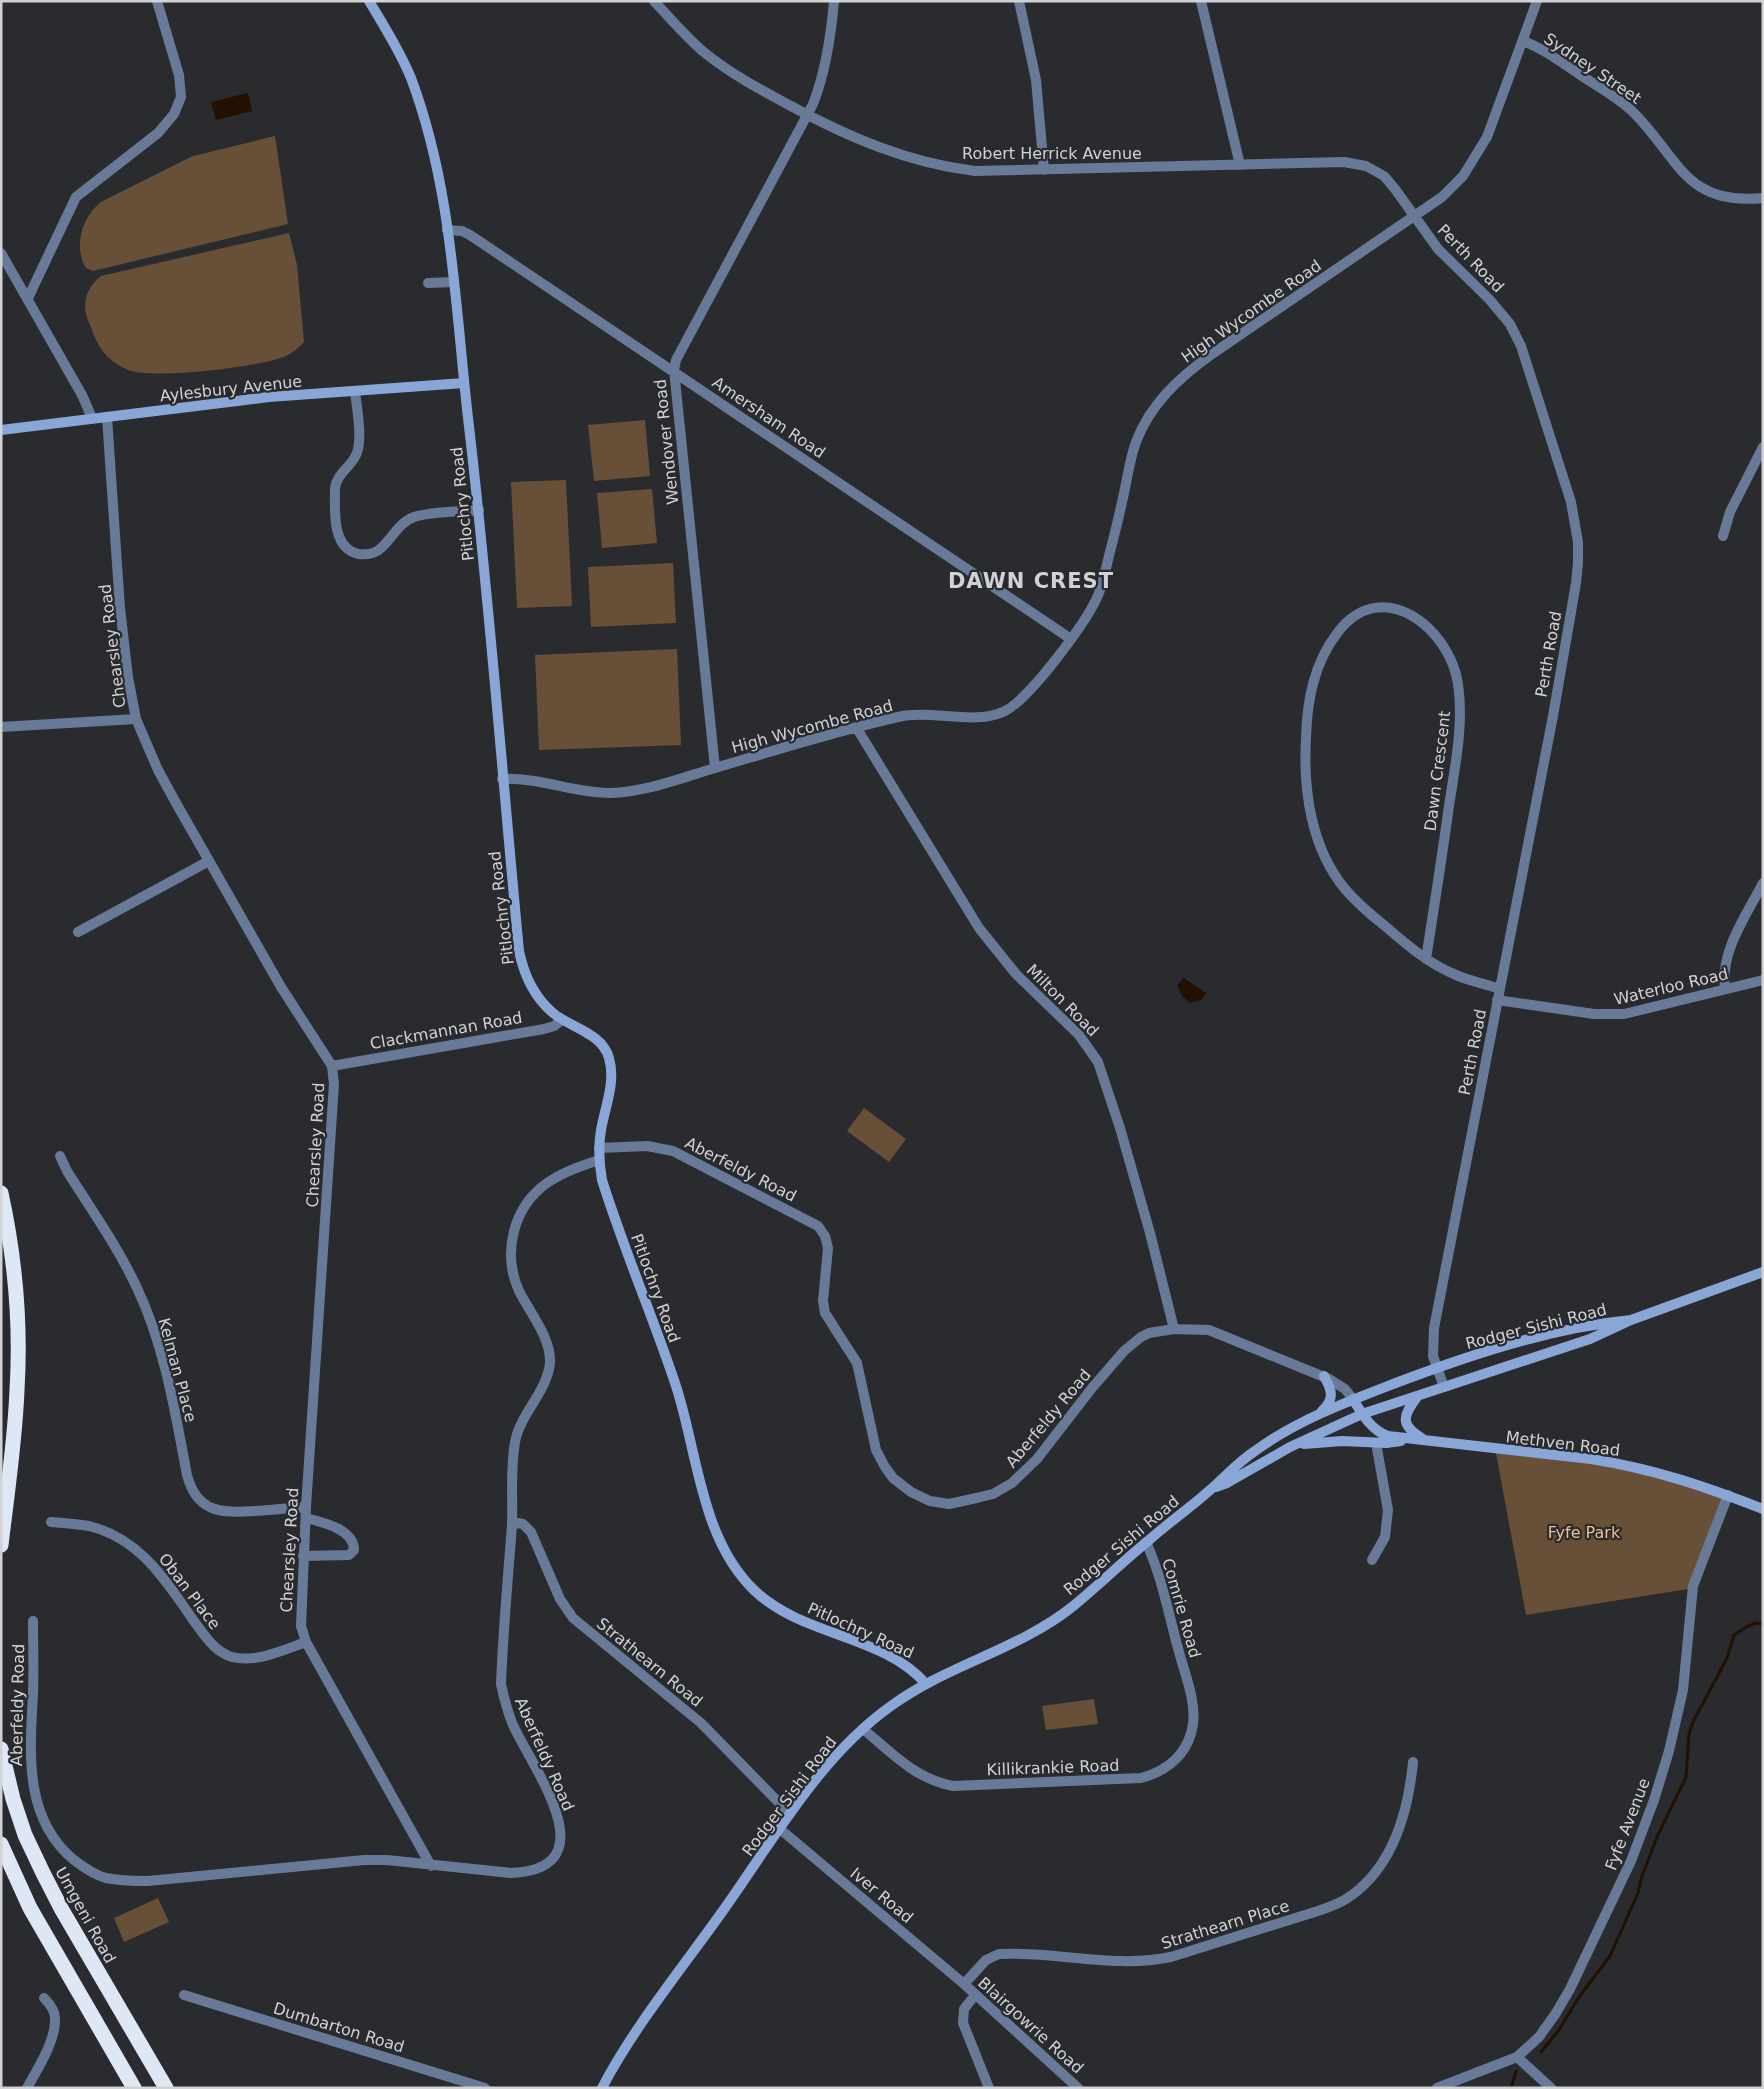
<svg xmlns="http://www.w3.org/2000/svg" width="1764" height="2089" font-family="'DejaVu Sans',sans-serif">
	<rect width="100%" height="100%" fill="#292b2f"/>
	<!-- green -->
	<path fill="#685038" d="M275,136L288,224L93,271L86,268C73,246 82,217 101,202L193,156Z
		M289,233L297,265L304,342C298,348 294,352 286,356C260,367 150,381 126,369C101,357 97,343 88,320C81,303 87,287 101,276Z
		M645,420L650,476L594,481L588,425Z
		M566,480L572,606L517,608L511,482Z
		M652,489L657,543L602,548L597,493Z
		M673,563L676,623L591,627L588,567Z
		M677,649L681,745L539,750L535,655Z
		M864,1108L906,1139L889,1162L847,1131Z
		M1495,1448L1613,1464L1729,1496L1694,1588L1526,1615Z
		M1094,1699L1098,1724L1046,1730L1042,1706Z
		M158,1898L169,1922L124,1942L114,1918Z"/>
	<!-- water -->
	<path fill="#221000" d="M248,93L252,111L216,120L211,102Z
		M1184,978L1206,993L1201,1000L1190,1003L1182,996L1177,985Z"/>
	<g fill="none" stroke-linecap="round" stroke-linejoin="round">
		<!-- stream -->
		<path stroke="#221000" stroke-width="3" d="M1541,2052L1559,2030L1579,1997L1610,1956L1638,1893L1641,1879L1657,1837L1686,1777L1689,1734L1693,1722L1727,1658L1734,1635L1748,1626L1756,1623L1763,1624
			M1511,2088L1516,2071"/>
		<!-- street -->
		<path stroke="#687a98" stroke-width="10" d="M654,1C671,19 687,38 705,53C731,74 761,90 789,105C848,137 908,163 975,171L1344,162L1366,166L1384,176L1395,189L1438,249L1489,299L1510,324L1521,346L1571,502L1578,542V563L1576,583L1553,716L1434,1328L1433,1356L1444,1387
			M1019,1L1036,80L1044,170
			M1201,1L1240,165
			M1523,41C1545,49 1565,65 1585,78C1602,89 1620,99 1634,113C1679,158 1685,206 1763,198
			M447,230L462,231L470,235L1071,639
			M1,253L82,395L92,418
			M428,283L454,282
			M28,298L76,197L158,133L174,114L181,97L179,75L157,1
			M355,392C357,408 363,441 356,455C350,468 337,473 335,488C335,509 331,549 359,554C367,555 375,554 381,548C392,539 399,522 414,517C432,511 460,512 479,510
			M107,417L120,608L128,677L136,719L158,770L176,803L281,987L332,1066L334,1084L306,1507L301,1626L306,1642L431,1866
			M1723,536L1730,512L1763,447
			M1,727L136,719
			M856,727L979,928L1016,974L1079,1035L1098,1062L1120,1128L1150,1233L1174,1329
			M715,768L674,370L676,360L813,104C826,71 831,36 834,1
			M502,779C538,777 574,793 610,793C646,792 681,778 715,768C776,750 836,731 898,717C931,709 975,726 1005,711C1030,698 1088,621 1099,593C1104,579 1107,563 1111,548C1115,532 1119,517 1122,502C1127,482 1129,461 1136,442C1150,404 1180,377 1212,354L1442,197L1463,176L1487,137L1537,1
			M78,932L209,861
			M1426,959C1434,908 1442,857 1449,806C1455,766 1464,724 1458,684C1450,629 1383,574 1338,632C1314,663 1307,700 1306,738C1303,790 1311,848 1345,889C1357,903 1371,915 1385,926C1407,945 1429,964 1456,975C1470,981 1485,984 1500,989
			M1725,989C1720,951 1746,916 1763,883
			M1497,1000L1594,1014H1624L1763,980
			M332,1066L544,1029L554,1026L562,1020
			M599,1148L647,1146L673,1151L818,1226L825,1236L828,1248L823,1301L825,1313L857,1363L876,1450L885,1467L893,1478L911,1492L930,1501L949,1504L972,1499L993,1494L1012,1483L1037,1459L1092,1388L1124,1351L1141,1337L1149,1333L1174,1329L1209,1330L1329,1379L1345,1389L1353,1399
			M60,1156L67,1171C91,1209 118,1247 137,1288C165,1347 175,1412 187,1475C197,1513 221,1513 255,1511C272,1510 289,1508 306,1507
			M51,1522C64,1523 77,1524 89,1526C142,1539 167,1583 196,1624C206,1637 215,1652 232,1657C256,1663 284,1650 306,1642
			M512,1522L523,1524L531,1532L560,1599L573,1618L701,1723L790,1814
			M303,1556L349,1555L354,1550C354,1529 322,1522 306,1518
			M1372,1560L1385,1537L1388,1510L1376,1443
			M33,1621C33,1645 34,1669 33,1693C30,1752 23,1818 74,1860C83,1867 94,1875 106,1878C120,1881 134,1881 148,1881L364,1860H387L511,1873C610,1869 533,1769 513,1725C507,1711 504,1698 501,1684C503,1631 508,1578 512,1525C513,1497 510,1470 515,1442C520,1414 547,1392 550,1363C551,1337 530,1313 519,1291C502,1253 513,1207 547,1183C563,1172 581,1166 599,1160
			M863,1729C891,1752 915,1779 953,1786L1141,1778C1168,1771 1189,1753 1193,1724C1196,1701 1185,1674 1179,1652C1169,1616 1162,1577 1146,1542
			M780,1829L964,1984L1078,2088
			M964,1984L986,1960L999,1954C1057,1951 1114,1969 1171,1957L1321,1910C1329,1907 1338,1904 1346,1899C1392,1870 1408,1813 1413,1762
			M184,1995L485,2088
			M975,1995L964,2009L963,2023L989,2088
			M1517,2057L1551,2088
			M27,2088C38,2068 56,2041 55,2018C55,2010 49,2003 44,1998
			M1437,2088L1517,2057L1539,2037L1556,2013L1570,1989L1631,1861L1654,1800L1669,1751L1683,1690L1693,1586L1728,1495"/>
		<!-- secondary -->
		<path stroke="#8aa6d7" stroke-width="10" d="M369,1C384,26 400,51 411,78C452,187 455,304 468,418C489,595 502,773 519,951C524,975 534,997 553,1013C571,1028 602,1033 609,1058C616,1082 605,1107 601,1130C598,1147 599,1163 602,1180C624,1250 653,1317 676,1386C698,1454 701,1540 755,1591C804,1637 882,1634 926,1684
			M1,430L269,397L464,383
			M1417,1397C1402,1417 1400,1425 1423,1439
			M1353,1399C1362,1414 1371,1430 1388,1436L1591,1459C1654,1469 1704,1486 1763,1509
			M1322,1411C1335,1399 1332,1390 1324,1376
			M1304,1444L1342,1441L1386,1443L1401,1441
			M1216,1487L1227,1483L1290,1447L1362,1414L1590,1339L1631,1320L1763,1272
			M602,2088C633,2028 683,1967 722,1912C772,1842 820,1756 891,1706C947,1665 1018,1650 1072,1607C1098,1586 1122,1562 1148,1541C1168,1523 1190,1508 1210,1490C1225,1477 1238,1462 1255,1451C1296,1421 1346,1402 1393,1384C1470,1355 1549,1328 1631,1320"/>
		<!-- highway -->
		<path stroke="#dee7f6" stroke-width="15" d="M1,1193C15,1257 21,1324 17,1390C15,1442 7,1494 1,1545
			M1,1749L13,1799L25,1835L43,1873L62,1910L166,2088
			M1,1844L30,1908L134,2088"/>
	</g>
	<g text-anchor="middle" stroke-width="4.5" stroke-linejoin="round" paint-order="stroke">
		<!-- street labels -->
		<g font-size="16" fill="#d0d2d4" stroke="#292b2f">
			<text transform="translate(1593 68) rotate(34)" y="6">Sydney Street</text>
			<text x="1052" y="159">Robert Herrick Avenue</text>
			<text transform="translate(1471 258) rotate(46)" y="6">Perth Road</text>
			<text transform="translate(1251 311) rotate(-35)" y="6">High Wycombe Road</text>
			<text transform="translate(231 388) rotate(-6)" y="6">Aylesbury Avenue</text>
			<text transform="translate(769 417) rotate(34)" y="6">Amersham Road</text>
			<text transform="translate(666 442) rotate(-96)" y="6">Wendover Road</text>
			<text transform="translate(462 504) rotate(-96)" y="6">Pitlochry Road</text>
			<text transform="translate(112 646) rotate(-97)" y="6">Chearsley Road</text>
			<text transform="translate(1548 654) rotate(-80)" y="6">Perth Road</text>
			<text transform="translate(812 726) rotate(-15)" y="6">High Wycombe Road</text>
			<text transform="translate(1437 771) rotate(-83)" y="6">Dawn Crescent</text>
			<text transform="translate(501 908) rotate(-97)" y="6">Pitlochry Road</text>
			<text transform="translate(1671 986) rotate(-13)" y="6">Waterloo Road</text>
			<text transform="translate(1063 1000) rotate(45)" y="6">Milton Road</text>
			<text transform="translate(446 1030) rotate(-10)" y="6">Clackmannan Road</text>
			<text transform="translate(1472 1052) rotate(-79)" y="6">Perth Road</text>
			<text transform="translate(315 1145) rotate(-87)" y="6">Chearsley Road</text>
			<text transform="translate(741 1169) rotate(27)" y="6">Aberfeldy Road</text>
			<text transform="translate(656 1288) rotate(70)" y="6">Pitlochry Road</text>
			<text transform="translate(1536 1326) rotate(-14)" y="6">Rodger Sishi Road</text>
			<text transform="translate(178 1370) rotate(75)" y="6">Kelman Place</text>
			<text transform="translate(1048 1418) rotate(-50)" y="6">Aberfeldy Road</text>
			<text transform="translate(1563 1443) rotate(7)" y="6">Methven Road</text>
			<text transform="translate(1121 1545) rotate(-40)" y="6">Rodger Sishi Road</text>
			<text transform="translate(289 1550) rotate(-87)" y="6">Chearsley Road</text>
			<text transform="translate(190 1591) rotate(53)" y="6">Oban Place</text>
			<text transform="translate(1182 1608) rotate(74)" y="6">Comrie Road</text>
			<text transform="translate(861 1630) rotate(24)" y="6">Pitlochry Road</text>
			<text transform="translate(650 1662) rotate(39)" y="6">Strathearn Road</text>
			<text transform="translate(17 1705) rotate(-89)" y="6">Aberfeldy Road</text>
			<text transform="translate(545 1754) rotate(66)" y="6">Aberfeldy Road</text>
			<text transform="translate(1053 1767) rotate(-2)" y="6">Killikrankie Road</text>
			<text transform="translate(789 1796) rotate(-53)" y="6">Rodger Sishi Road</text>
			<text transform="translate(1627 1824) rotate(-69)" y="6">Fyfe Avenue</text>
			<text transform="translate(882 1895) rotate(40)" y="6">Iver Road</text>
			<text transform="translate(86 1915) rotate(61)" y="6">Umgeni Road</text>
			<text transform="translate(1225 1924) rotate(-17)" y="6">Strathearn Place</text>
			<text transform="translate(1031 2025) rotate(42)" y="6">Blairgowrie Road</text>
			<text transform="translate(339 2027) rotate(17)" y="6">Dumbarton Road</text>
		</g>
		<!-- park labels -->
		<g font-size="16" fill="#f0bf8f" stroke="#292b2f">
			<text x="1584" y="1538">Fyfe Park</text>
		</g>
		<!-- district labels -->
		<g font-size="21" font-weight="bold" letter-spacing="1" fill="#d0d2d4" stroke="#292b2f">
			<text x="1031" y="588">DAWN CREST</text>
		</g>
	</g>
	<!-- border -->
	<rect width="1764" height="2089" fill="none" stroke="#d0d2d4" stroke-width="5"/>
</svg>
